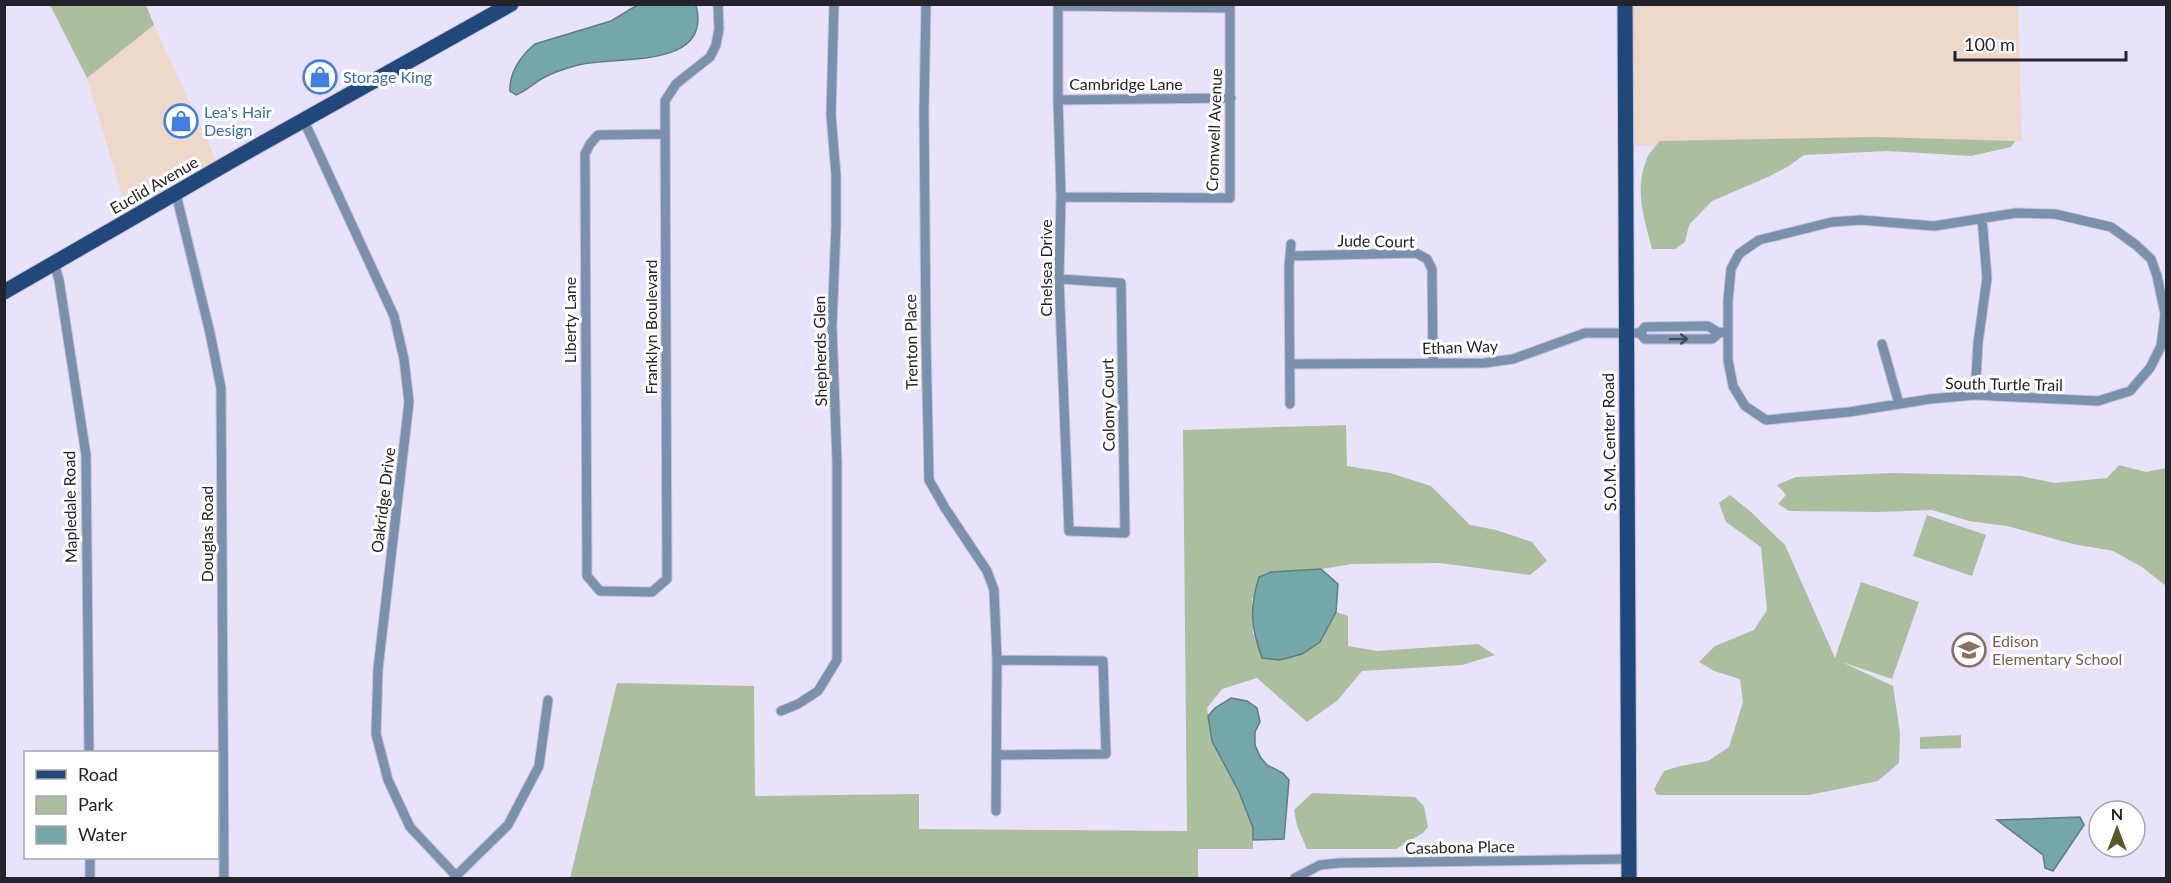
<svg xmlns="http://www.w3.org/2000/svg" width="2171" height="883" font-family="Lato,sans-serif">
	<rect width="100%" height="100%" fill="#e8e3fb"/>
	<!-- commercial -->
	<path fill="#edd8ca" d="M1630,5H2018L2022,141L1633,146Z
		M154,25L217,162L124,217V202L87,78Z"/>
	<!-- green -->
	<path fill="#abbf9e" d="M50,5H146L154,25L87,78Z
		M1876,137L2015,141L2011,147L1971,156L1888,151L1804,155L1789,166L1768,177L1712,201L1689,225L1685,242L1675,249H1652C1645,220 1634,191 1646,161C1648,154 1655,147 1660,141Z
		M1346,425L1347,466L1390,473L1431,486L1470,525L1496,530L1532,542L1547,561L1530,575L1440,563L1352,564L1321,569L1271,572L1252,599L1253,633L1263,658L1320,642L1336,612L1348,616V646L1377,651L1478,644L1495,655L1462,665L1362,671L1337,701L1307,722L1257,678L1222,689L1207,708L1212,741L1239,792L1253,828V849H1198V878H570L617,683L754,686L755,796L919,794V829L1187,831L1183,430Z
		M2119,465L2146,472L2166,468V586L2142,567L2113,551L2073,544L2007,526L1969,521L1932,510L1879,512L1789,511L1778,504L1786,495L1777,485L1796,477L1893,473L2021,476L2054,483L2107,478Z
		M1730,495L1751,512L1785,545L1835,658L1861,582L1919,602L1892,679L1842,662L1893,686L1900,733L1899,763L1878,781L1809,795H1657L1654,789L1664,771L1680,766L1708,761L1729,747L1743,702L1740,679L1714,671L1699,662L1715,646L1754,630L1767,610L1761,547L1726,522L1719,503Z
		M1927,515L1986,535L1972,576L1913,556Z
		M1961,735V748L1920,749V737Z
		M1312,793L1415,797L1424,806L1428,827L1423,833L1396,849H1307L1297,826L1294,810Z"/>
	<!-- water -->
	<path fill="#73a7a9" stroke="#5b7f83" stroke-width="1.5" d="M639,4L696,5C713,71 615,55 578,65C567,68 554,72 543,78C534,83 526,91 516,95L510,91C509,73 521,55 535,44L611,21Z
		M1321,569L1338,584L1336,612L1320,642L1302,654L1280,660L1262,658C1251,627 1249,610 1259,577L1271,572Z
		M1231,698L1247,701L1257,708L1260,722L1255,732V745L1261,758L1267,765L1283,773L1289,780L1284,839L1253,840V828L1239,792L1212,741L1208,716L1215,708Z
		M2080,817L2084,825L2053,871L2045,868L2043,855L1997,820Z"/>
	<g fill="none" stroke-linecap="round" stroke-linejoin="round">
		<defs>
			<path id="street" d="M926,4L924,111L926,339L929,480L945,508L987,571L994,590L997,660
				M1058,4V100L1061,197L1059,279L1069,531L1125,533L1121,283L1059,279
				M1058,6L1230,8
				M1058,100L1231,98
				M304,121L394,316L404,359L409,402L378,669L376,734L388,780L410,827L458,878
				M665,134L598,135L590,144L585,154L587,576L600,591L652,592L667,579L665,101L676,84L710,57L716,45L719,29L718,4
				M176,194L210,333L221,388L224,878
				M1061,197L1230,198V4
				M1291,256L1416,253L1427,259L1432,269L1433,363
				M54,263L59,280L86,455L89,752
				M1640,333L1645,327L1708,326L1719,333
				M1882,344L1899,404
				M1291,364L1484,363L1513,359L1585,333H1640L1645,339H1712L1719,333L1728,331V301L1731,269L1739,254L1759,240L1832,222L1861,220L1934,226L2016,213L2055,214L2111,227L2136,245L2151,259L2157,276L2165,314L2161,346L2150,368L2130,391L2098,401L1975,395L1930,399L1849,412L1766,420L1745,406L1733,386L1728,360V331
				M1975,395L1978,343L1987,278L1982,218
				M1290,404L1289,267L1291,244
				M781,711L798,704L818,691L837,660V462L832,327L836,226V175L831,115L834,4
				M996,811L997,660L1103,661L1106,754L998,755
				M90,858V878
				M454,878L508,825L539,766L548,700
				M1295,878L1320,865L1339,863L1629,859"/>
			<path id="primary" d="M1625,4L1629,878
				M4,292L245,153L511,4"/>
		</defs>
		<!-- street casing -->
		<use href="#street" stroke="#c5c0d6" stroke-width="11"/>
		<!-- primary casing -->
		<use href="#primary" stroke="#c5c0d6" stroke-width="17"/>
		<!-- street -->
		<use href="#street" stroke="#7a91ae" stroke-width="9"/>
		<!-- primary -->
		<use href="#primary" stroke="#20487b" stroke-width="15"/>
	</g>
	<!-- one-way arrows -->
	<defs><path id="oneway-shaft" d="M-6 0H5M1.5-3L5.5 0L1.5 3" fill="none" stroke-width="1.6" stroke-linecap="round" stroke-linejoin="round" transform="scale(1.5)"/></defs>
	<use stroke="#424959" href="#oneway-shaft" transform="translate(1679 339) rotate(-1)"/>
	<!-- icons -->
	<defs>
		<symbol id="shop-ring" viewBox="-11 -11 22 22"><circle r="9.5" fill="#fff" stroke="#3f7fe0" stroke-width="1.5"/><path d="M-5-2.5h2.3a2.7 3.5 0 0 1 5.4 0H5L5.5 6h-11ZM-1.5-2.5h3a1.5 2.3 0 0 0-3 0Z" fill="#3f7fe0"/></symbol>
		<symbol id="school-ring" viewBox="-11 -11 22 22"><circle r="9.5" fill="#fff" stroke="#8d6e63" stroke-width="1.5"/><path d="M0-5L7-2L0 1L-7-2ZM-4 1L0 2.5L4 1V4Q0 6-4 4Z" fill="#8d6e63"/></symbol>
	</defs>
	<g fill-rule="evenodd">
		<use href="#shop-ring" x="301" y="58" width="38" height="38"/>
		<use href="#shop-ring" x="162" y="102" width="38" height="38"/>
		<use href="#school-ring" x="1950" y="631" width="38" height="38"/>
	</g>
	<g text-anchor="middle" stroke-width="6" stroke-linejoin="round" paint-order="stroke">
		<!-- shop labels -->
		<g font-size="16" fill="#366cbe" stroke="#fff" text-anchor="start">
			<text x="343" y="83">Storage King</text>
			<text x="204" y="118">Lea's Hair<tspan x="204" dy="18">Design</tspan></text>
		</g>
		<!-- street labels -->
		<g font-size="16" fill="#24222b" stroke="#fff">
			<text x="1126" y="90">Cambridge Lane</text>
			<text transform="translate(1214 130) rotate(-88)" y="6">Cromwell Avenue</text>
			<text transform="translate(154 185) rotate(-30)" y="6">Euclid Avenue</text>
			<text transform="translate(1376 241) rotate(1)" y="6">Jude Court</text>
			<text transform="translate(1046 268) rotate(-90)" y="6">Chelsea Drive</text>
			<text transform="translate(570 320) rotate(-90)" y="6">Liberty Lane</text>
			<text transform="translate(651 327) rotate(-90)" y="6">Franklyn Boulevard</text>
			<text transform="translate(911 342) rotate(-91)" y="6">Trenton Place</text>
			<text transform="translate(1460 347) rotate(-2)" y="6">Ethan Way</text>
			<text transform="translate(820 351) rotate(-91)" y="6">Shepherds Glen</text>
			<text transform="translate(2004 384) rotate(1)" y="6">South Turtle Trail</text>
			<text transform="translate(1108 405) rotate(-91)" y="6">Colony Court</text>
			<text transform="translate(1609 442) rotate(-91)" y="6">S.O.M. Center Road</text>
			<text transform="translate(383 500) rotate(-83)" y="6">Oakridge Drive</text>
			<text transform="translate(70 507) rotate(-91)" y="6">Mapledale Road</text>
			<text transform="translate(207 534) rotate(-90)" y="6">Douglas Road</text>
			<text transform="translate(1460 847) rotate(-1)" y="6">Casabona Place</text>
		</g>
		<!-- education labels -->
		<g font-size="16" fill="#785e54" stroke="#fff" text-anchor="start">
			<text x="1992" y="647">Edison<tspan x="1992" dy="18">Elementary School</tspan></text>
		</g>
	</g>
	<!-- border -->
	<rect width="2171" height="883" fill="none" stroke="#24222b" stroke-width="12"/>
	<!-- legend -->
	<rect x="24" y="751" width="195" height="108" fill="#ffffff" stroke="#a7a7aa" stroke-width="1.5"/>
	<rect x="36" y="770" width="30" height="9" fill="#20487b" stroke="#a7a7aa" stroke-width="1.5"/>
	<text x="78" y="781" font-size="18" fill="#24222b">Road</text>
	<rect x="36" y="796" width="30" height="18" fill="#abbf9e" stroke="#a7a7aa" stroke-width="1.5"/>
	<text x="78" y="811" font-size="18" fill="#24222b">Park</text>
	<rect x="36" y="826" width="30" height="18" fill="#73a7a9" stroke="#a7a7aa" stroke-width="1.5"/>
	<text x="78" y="841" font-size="18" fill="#24222b">Water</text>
	<!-- north arrow -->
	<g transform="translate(2117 829)"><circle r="28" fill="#ffffff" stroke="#a7a7aa" stroke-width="1.5"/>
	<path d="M0-4.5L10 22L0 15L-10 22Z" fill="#5c5824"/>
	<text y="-9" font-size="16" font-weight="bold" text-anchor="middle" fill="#24222b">N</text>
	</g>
	<!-- scale -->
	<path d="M1955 51v9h171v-9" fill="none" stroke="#24222b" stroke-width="3"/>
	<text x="1964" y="51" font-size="18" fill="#24222b" stroke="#ffffff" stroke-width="4.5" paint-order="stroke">100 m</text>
</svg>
